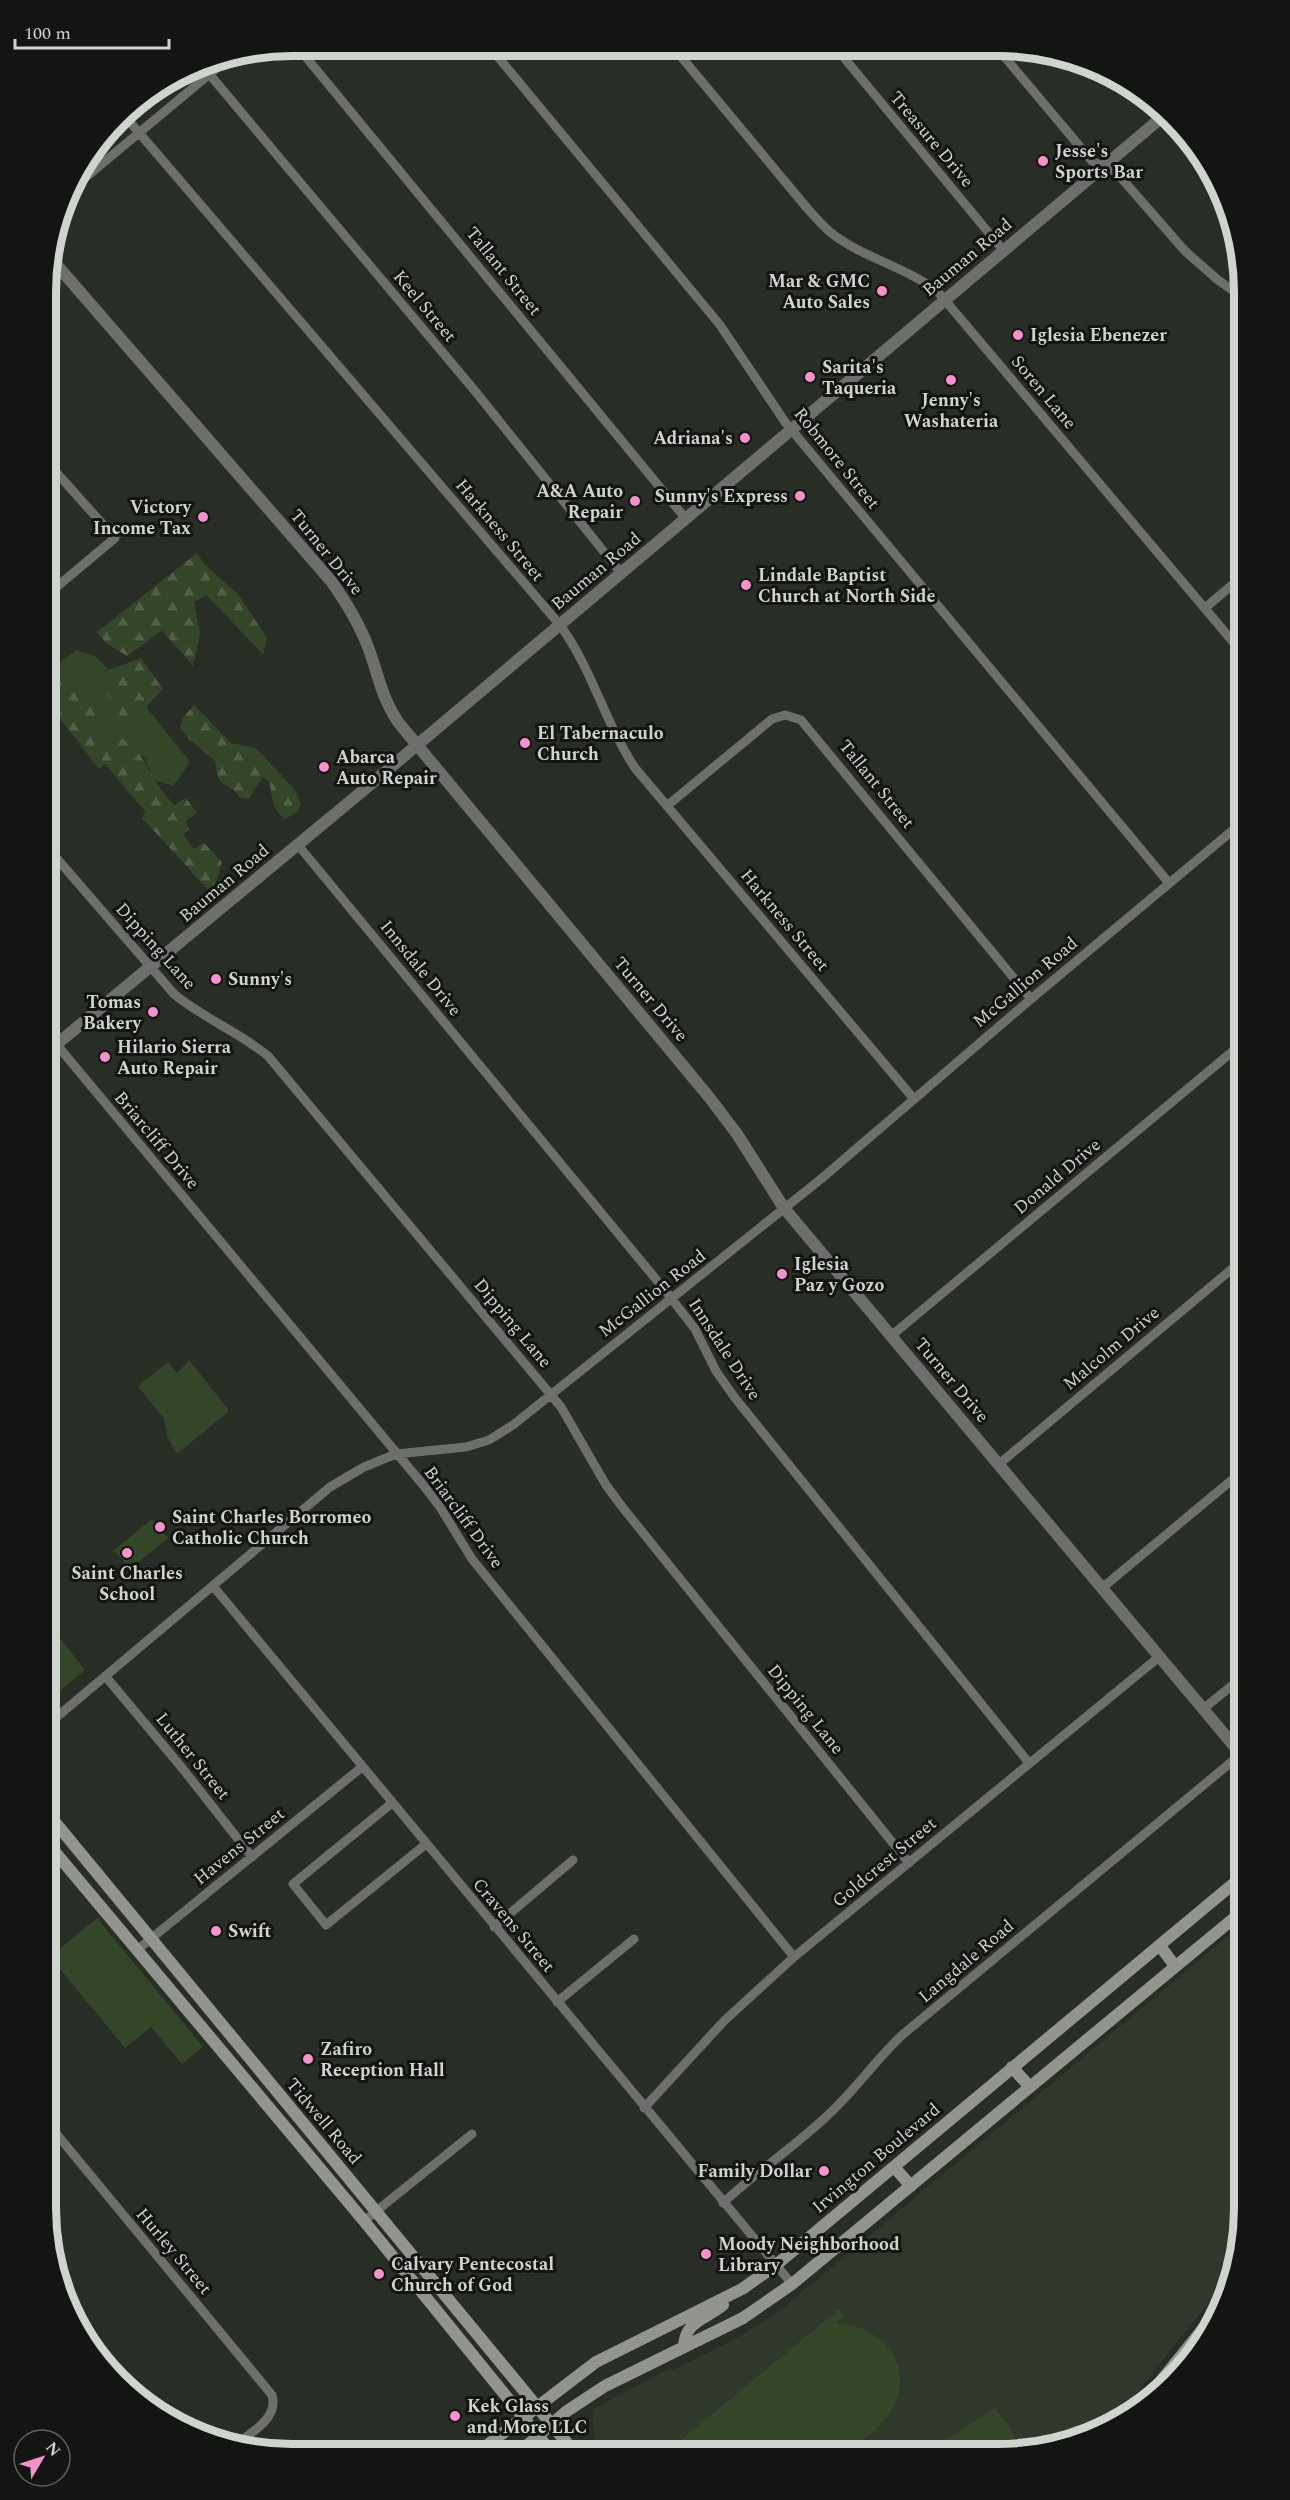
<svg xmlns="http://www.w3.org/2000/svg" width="1290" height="2500" font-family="Spectral,serif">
	<defs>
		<pattern id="forest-firs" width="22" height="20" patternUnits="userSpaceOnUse" patternTransform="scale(1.5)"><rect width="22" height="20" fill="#334628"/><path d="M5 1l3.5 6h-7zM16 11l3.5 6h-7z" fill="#506046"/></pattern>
	</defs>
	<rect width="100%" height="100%" fill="#282d25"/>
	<!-- built -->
	<path fill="#30382b" d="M1245,1922L1244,2225L1234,2271L1110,2426L1078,2442L999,2455L604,2454L595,2445L592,2410L670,2368L673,2370L735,2339L778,2312Z"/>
	<!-- green -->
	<path fill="#334628" d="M76,650L95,656L109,670L102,684L122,718L146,707L190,762L173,786L154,780L144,757L98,745L97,738L103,716L59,663Z
		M189,1360L228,1409V1412L177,1454L167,1436L164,1419L138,1386L168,1362L177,1373Z
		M152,1519L168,1538L130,1569L114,1550Z
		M46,1620L85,1670L46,1702Z
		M97,1918L203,2047L182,2064L151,2027L125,2048L50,1957Z
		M839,2309L844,2316L836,2324C881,2323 917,2367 892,2410C882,2428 860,2441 844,2455L664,2454Z
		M995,2408L1010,2427L1020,2451L999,2455H924Z"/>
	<!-- forest -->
	<path fill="url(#forest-firs)" d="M197,553L204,564L238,594L267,638L263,654L206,595L194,602L200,634L193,666L162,631L127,656L107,644L97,632Z
		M141,658L163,689L146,707L122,718L101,684L109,670Z
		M59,663L103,716L97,738L98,744L121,738C140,751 143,760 154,778C159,788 167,797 174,805L186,798L197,813L186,821L189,829L183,835L194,849L204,843L222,862L212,894L143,819L145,811L105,764L99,769L59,717L47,727V674Z
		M194,705L231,743L256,748L294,789L301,803L298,811L284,820L274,807L269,781L262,777L249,799L240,798C229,777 219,797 215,761L190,740L180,728L182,719Z"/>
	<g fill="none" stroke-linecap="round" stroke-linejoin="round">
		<!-- minor -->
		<path stroke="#6c6f6b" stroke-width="9" d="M296,45L686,519
			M489,46L720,325L785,422L1169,883
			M673,47L807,208C814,216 822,225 830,232C862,258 905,266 938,292L1245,656
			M836,48L1003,250
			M998,49L1092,161L1116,172L1185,251L1218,280L1245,299
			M200,63L475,391L621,573
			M123,114L560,625C592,669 605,723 635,768L914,1099
			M68,192L230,57
			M47,595L115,538L47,462
			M1205,608L1245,574
			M668,805L772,719L785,715L801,720L1031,999
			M298,845L664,1289L695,1329L716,1371L735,1398L1029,1763
			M46,846L174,994C203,1018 239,1032 268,1056L561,1407L606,1485L623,1508L909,1863
			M57,1045L424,1486L440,1507L472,1559L794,1957
			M891,1336L1245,1041
			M999,1464L1245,1258
			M213,1586L792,2284
			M1102,1588L1245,1469
			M106,1677L183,1769L252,1857
			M1203,1709L1245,1675
			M46,1726L330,1487L364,1467L396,1454L466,1447L489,1440L513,1425L821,1179L1031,999L1245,820
			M392,1803L293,1884L326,1925L426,1844
			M494,1927L573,1860
			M137,1950L362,1767
			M557,2002L634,1939
			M644,2108L724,2021L794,1957L1159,1657
			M45,2120L272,2395C279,2419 250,2433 234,2446
			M723,2203C757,2171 796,2146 829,2114C855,2090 875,2061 901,2036L1241,1754
			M364,2221L472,2134"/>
		<!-- tertiary -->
		<path stroke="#6c6f6b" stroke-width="12" d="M48,255L331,581C346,602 359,623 368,647C379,676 380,694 398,722L709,1097L737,1134L784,1208L1245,1759
			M46,1053L359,794L1167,113"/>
		<!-- secondary -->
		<path stroke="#91958e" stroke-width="12" d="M45,1810L576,2454
			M45,1840L364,2221L553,2454
			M1160,1946L1175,1966
			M1012,2067L1030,2087
			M894,2167L911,2186
			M684,2346C686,2320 705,2320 723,2305
			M1134,2414L1228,2298
			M477,2453L596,2362L742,2289L776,2265L1245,1874
			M517,2454L567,2411L605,2386L743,2318L792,2284L1245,1909"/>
	</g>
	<!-- markers -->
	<g fill="#f790cd" stroke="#121511" stroke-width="2">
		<circle cx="1043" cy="161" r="6"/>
		<circle cx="882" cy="291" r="6"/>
		<circle cx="1018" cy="335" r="6"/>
		<circle cx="810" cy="377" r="6"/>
		<circle cx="951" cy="380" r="6"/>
		<circle cx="745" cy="438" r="6"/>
		<circle cx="800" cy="496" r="6"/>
		<circle cx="635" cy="501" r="6"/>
		<circle cx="203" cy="517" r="6"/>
		<circle cx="746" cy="585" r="6"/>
		<circle cx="525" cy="743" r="6"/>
		<circle cx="324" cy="767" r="6"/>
		<circle cx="216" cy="979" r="6"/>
		<circle cx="153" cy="1012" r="6"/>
		<circle cx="105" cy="1057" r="6"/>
		<circle cx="782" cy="1274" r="6"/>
		<circle cx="160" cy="1527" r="6"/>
		<circle cx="127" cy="1553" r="6"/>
		<circle cx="216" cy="1931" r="6"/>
		<circle cx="308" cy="2059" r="6"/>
		<circle cx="824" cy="2171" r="6"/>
		<circle cx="706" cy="2254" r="6"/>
		<circle cx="379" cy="2274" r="6"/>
		<circle cx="455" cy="2416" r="6"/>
	</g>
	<g text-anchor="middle" stroke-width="6" stroke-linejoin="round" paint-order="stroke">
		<!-- street labels -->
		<g font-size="18" fill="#d0d4cf" stroke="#121511">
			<text transform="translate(932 139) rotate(50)" y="6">Treasure Drive</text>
			<text transform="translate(967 257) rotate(-40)" y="6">Bauman Road</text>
			<text transform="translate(504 271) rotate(51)" y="6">Tallant Street</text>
			<text transform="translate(425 306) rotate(50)" y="6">Keel Street</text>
			<text transform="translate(1044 392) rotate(50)" y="6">Soren Lane</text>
			<text transform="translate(837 458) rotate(51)" y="6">Robmore Street</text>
			<text transform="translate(500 530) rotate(50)" y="6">Harkness Street</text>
			<text transform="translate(327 552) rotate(51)" y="6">Turner Drive</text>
			<text transform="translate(596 571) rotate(-40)" y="6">Bauman Road</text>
			<text transform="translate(877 784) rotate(51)" y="6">Tallant Street</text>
			<text transform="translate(224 883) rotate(-40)" y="6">Bauman Road</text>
			<text transform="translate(785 920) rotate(50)" y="6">Harkness Street</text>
			<text transform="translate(156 946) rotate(48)" y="6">Dipping Lane</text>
			<text transform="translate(421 968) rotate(51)" y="6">Innsdale Drive</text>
			<text transform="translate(1025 982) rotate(-40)" y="6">McGallion Road</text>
			<text transform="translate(651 999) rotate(50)" y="6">Turner Drive</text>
			<text transform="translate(157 1140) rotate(50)" y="6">Briarcliff Drive</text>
			<text transform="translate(1057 1176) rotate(-40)" y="6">Donald Drive</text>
			<text transform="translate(652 1293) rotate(-38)" y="6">McGallion Road</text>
			<text transform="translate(513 1323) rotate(50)" y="6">Dipping Lane</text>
			<text transform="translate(1111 1348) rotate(-40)" y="6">Malcolm Drive</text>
			<text transform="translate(725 1349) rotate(57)" y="6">Innsdale Drive</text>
			<text transform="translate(952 1380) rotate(50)" y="6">Turner Drive</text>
			<text transform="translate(464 1517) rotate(54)" y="6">Briarcliff Drive</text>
			<text transform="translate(806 1709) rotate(51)" y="6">Dipping Lane</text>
			<text transform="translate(193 1756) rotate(51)" y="6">Luther Street</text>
			<text transform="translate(239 1846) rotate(-39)" y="6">Havens Street</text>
			<text transform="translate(884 1862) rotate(-40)" y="6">Goldcrest Street</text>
			<text transform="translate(514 1925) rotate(50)" y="6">Cravens Street</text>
			<text transform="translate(966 1961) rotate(-40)" y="6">Langdale Road</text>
			<text transform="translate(324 2121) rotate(50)" y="6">Tidwell Road</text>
			<text transform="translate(876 2158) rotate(-40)" y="6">Irvington Boulevard</text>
			<text transform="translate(174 2251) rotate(50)" y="6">Hurley Street</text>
		</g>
		<!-- poi labels -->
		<g font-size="18" font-weight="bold" fill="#d0d4cf" stroke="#121511" text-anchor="start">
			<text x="1055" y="157">Jesse's<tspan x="1055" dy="21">Sports Bar</tspan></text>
			<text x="870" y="287" text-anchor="end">Mar &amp; GMC<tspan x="870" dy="21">Auto Sales</tspan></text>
			<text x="1030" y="341">Iglesia Ebenezer</text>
			<text x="822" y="373">Sarita's<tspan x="822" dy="21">Taqueria</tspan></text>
			<text x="951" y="406" text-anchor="middle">Jenny's<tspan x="951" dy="21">Washateria</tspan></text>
			<text x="733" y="444" text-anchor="end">Adriana's</text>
			<text x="623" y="497" text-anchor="end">A&amp;A Auto<tspan x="623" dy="21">Repair</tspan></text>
			<text x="788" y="502" text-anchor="end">Sunny's Express</text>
			<text x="191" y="513" text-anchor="end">Victory<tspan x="191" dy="21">Income Tax</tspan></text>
			<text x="758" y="581">Lindale Baptist<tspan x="758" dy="21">Church at North Side</tspan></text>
			<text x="537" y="739">El Tabernaculo<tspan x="537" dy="21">Church</tspan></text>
			<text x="336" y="763">Abarca<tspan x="336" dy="21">Auto Repair</tspan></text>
			<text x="228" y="985">Sunny's</text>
			<text x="141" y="1008" text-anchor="end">Tomas<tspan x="141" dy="21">Bakery</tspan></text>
			<text x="117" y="1053">Hilario Sierra<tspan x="117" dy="21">Auto Repair</tspan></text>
			<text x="794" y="1270">Iglesia<tspan x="794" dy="21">Paz y Gozo</tspan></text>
			<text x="172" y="1523">Saint Charles Borromeo<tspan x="172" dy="21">Catholic Church</tspan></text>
			<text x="127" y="1579" text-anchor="middle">Saint Charles<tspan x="127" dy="21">School</tspan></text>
			<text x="228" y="1937">Swift</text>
			<text x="320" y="2055">Zafiro<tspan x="320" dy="21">Reception Hall</tspan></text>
			<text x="812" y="2177" text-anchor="end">Family Dollar</text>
			<text x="718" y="2250">Moody Neighborhood<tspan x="718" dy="21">Library</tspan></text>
			<text x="391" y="2270">Calvary Pentecostal<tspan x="391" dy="21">Church of God</tspan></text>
			<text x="467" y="2412">Kek Glass<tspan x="467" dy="21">and More LLC</tspan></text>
		</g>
	</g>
	<!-- crop -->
	<path d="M0 0H1290V2500H0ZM292 56H998A236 236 0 0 1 1234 292V2208A236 236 0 0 1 998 2444H292A236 236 0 0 1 56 2208V292A236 236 0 0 1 292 56Z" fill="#121511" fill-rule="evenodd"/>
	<path fill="none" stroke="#d0d4cf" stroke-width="8" d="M292 56H998A236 236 0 0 1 1234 292V2208A236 236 0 0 1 998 2444H292A236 236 0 0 1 56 2208V292A236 236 0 0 1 292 56Z"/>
	<!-- north arrow -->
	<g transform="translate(42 2458) rotate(51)"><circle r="28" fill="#121511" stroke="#5e615d" stroke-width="1.5"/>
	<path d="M0-4.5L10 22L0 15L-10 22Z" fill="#f790cd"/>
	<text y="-9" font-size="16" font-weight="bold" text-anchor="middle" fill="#d0d4cf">N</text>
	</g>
	<!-- scale -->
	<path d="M15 39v9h154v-9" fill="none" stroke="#d0d4cf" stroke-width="3"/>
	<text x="24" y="39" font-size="18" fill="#d0d4cf" stroke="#121511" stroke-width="4.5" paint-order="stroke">100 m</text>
</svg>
